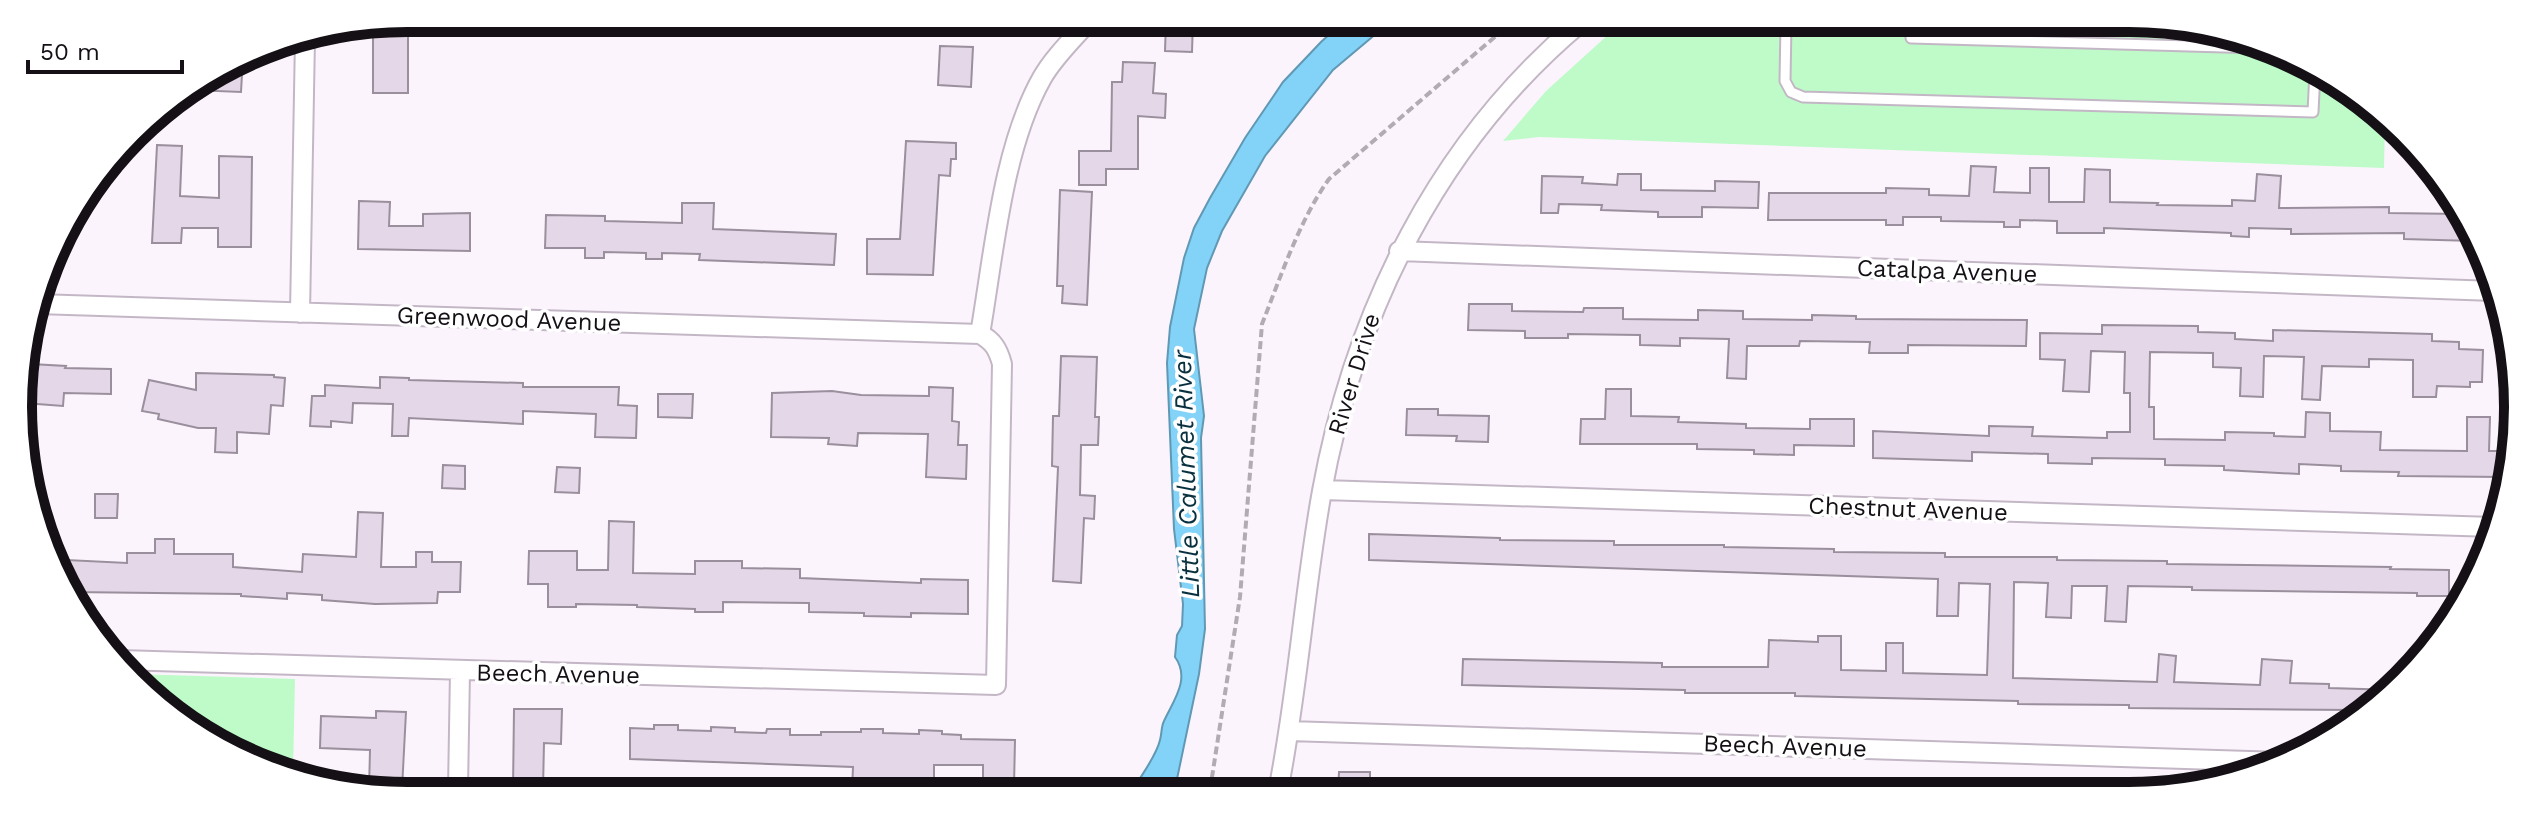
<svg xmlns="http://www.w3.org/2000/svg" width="2536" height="814" font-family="'Work Sans',sans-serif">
	<rect width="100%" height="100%" fill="#fcf4fd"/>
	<!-- green -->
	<path fill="#befbc9" d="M1621,23L2205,26L2345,84L2385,123L2384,168L1539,137L1503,141L1546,91Z
		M134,674L295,679L293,773L191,730Z"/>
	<!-- water -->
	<path fill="#82d3f7" stroke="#6198b3" stroke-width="2" d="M1349,22H1390L1333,70L1265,156L1222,231L1207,268L1194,329L1204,416L1201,438L1205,629L1199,674L1177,779L1172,790H1133C1141,775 1156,757 1160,740C1162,733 1161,727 1164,721C1173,701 1191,679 1175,657L1177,635L1182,626L1183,604L1174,529L1167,363L1170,327L1184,258L1194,228L1210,198L1245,138L1283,82L1321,42L1333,31Z"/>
	<!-- building -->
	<path fill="#e4d7e7" stroke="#9a8f9d" stroke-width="2" d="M408,18V93H373V25Z
		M1166,21H1193L1192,52L1165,51Z
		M940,46L973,47L971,87L938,85Z
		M243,57L241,92L190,90L233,63Z
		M1123,62L1155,63L1153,93L1166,94L1165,118L1138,116V169H1106V185H1079V151H1111L1112,82H1122Z
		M906,141L956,143V159H951L950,176L939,175L933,275L867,274V239H900Z
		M157,145L182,146L180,196L219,198V156L252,157L251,247H218V228H182L181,243H152Z
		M1971,166L1996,167L1994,192L2030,193V168H2049V202H2084L2085,169L2110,170V202L2158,203L2157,205L2232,206V200L2255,201L2257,174L2281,176L2279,208L2389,207V213L2462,214L2473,241L2404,239V233L2291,234V229L2249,228V237L2231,236V233L2104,228V233H2057V221L2020,220V227H2004V222L1941,221V217H1903V225H1886V220H1768L1769,193H1886V188L1929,189V195L1969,196Z
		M1618,174H1641V190L1715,191V181L1759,182L1758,208L1702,207V217H1658V212L1601,210L1602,205L1559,204L1558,213H1541L1542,176L1583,177L1582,183L1617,185Z
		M1060,190L1092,192L1087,305L1062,303L1063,286H1057Z
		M359,201L390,202L389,226H423V214L470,213V251L358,249Z
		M682,203H714L713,229L836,234L834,265L699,260L700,254L662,253V259H646V253L604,252V258H585V248H545L546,215L605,216V221L682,223Z
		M1469,304H1512V311L1583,312L1584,308H1623V319L1698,320V310L1743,311V319L1812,320V315L1856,316V319L2027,320L2026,346L1908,345V353H1869L1870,342L1800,341L1799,346H1747L1746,379L1727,378L1729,339L1680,338V346L1640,345V335L1568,334V338H1525V331L1468,330Z
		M2102,325L2198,326V332L2235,333V339L2273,341V330L2432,334V341L2459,342V349L2483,350L2482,382H2470V387L2437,386L2436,397H2413V360L2369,359V367L2322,366L2320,400L2302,399L2304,357L2264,356L2263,397L2240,396L2241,368L2213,367V353L2150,352L2149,407H2154V439L2225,440V432L2274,433V436L2305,437L2306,412L2330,413V431L2381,432L2380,450L2467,451V417H2490L2489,451H2502V477L2398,476L2399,472L2341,471V466L2299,464V474L2224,470V466L2165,465V459L2092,458V464L2048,463V454L1972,452V461L1873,458V431L1989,436V426L2033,427L2032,436L2107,438V432H2130V393H2124L2125,352L2091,351L2089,392L2063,391L2065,360L2040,359V333L2102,334Z
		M1061,356L1097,357L1095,417H1099L1098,445H1081L1080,495L1095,496L1094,519L1084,518L1081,583L1053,581L1058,467L1052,466L1053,416H1059Z
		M31,364L66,366L65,368L111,369V394L64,393L63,406L24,403L22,370H30Z
		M196,373L274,375V377L285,378L283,406L271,405L269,434L237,432V453L215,452L216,428H198L158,419L159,414L142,411L149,380L196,390Z
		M380,377L409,378V380L523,383V387H619L618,405L637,406L636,438L595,437L596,414L523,411V424L409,418L408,436H392L393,404L353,403L352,423L331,421V427L310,426L312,396H325V385L380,388Z
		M929,387L953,388L952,421L959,422L958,445H967L966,479L926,477L928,434L858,433L857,446L828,444L829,438L771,437L772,393L832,391L861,395L929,396Z
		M1606,389H1631V416L1679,417L1678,422L1746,424V428L1810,429V419H1854V446L1794,445V455L1754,454V450L1697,449V444H1580L1581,419H1605Z
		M658,394H693L692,418L658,417Z
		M1407,409H1438V415L1489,416L1488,442L1456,441L1457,436L1406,435Z
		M443,465L465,466V489L442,488Z
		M557,467L580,468L579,493L555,492Z
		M95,494H118L117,518H95Z
		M358,512L383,513L381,567H416V552H432V562H461L460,592H438L437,603L375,604L322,600V595L287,593V599L241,596V594L70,592L66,584L67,560L127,563V553H155V539H174V554H233V567L302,572L303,554L356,557Z
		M609,521L634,522L633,573L695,574V561H742V568L800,569V578L921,583V579L968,580V614L911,613V617L864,616V613L809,612V603L723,602V612H695V609L637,607V605L576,604V607H548V584H528L529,551H577V570H608Z
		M1369,534L1500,538V540L1614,541V545H1724V547L1834,549V552L1945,553V557H2057V560L2167,561V564L2391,567L2390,569L2449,570V596H2417V593L2192,590V587L2128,586L2126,622L2105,621L2107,586H2072L2071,618L2046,617L2048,583L2014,582L2013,678L2157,682L2159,654L2176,656L2174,682L2260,685L2262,659L2292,661L2290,683L2329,684V688L2394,690L2353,719V710L2129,708V705L2018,704V701L1795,696V693H1685V690L1462,685L1463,659L1662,663V667H1768L1769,640L1818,642V636H1841V670L1886,671V643H1903V673L1987,675L1990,584L1959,583L1958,616H1937L1938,579L1369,560Z
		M514,709H562L561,744L544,743L543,789H513Z
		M376,711L406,712L402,789H369L370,750L320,748L321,716L376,718Z
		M654,725H678V730L711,731V727L735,728V732L766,733L767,729H790V735H821V732H861V729H883V733L919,734V730L942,731V734L961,735V739L1015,740L1014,786L983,785V765H934V790H852L853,767L630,759V728L654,729Z
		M1339,772H1370V791H1338Z"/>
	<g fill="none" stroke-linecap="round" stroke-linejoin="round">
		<defs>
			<path id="lane" d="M1786,24L1785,81L1791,92L1803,97L2313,112L2315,71
				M1911,24V38L2259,48"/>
			<path id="street" d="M1399,251L2494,291
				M37,304L980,334
				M300,313L305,38
				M1323,490L2494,527
				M120,660L996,685L1002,364C998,349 993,341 980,334C994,254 1002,149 1042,78C1054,57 1073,39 1089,21
				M1289,731L2282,762
				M458,789L460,671
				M1278,791C1298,692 1304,590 1322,491C1355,311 1438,142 1580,23"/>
		</defs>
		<!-- lane casing -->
		<use href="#lane" stroke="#c3b7c6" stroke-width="13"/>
		<!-- street casing -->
		<use href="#street" stroke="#c3b7c6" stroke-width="22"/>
		<!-- path -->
		<path stroke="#b2abb3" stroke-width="4" stroke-dasharray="8 4" stroke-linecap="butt" d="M1210,790L1240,597L1262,324C1281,276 1299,221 1329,179L1511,23"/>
		<!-- lane -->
		<use href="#lane" stroke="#fff" stroke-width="9"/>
		<!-- street -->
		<use href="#street" stroke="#fff" stroke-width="18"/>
	</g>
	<g text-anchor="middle" stroke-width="7" stroke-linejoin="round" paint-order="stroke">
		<!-- street labels -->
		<g font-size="24" fill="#141015" stroke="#fff">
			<text transform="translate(1947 271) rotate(2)" y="8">Catalpa Avenue</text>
			<text transform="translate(509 319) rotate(2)" y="8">Greenwood Avenue</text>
			<text transform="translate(1354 374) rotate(-73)" y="8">River Drive</text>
			<text transform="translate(1908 509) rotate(2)" y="8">Chestnut Avenue</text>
			<text transform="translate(558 674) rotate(1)" y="8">Beech Avenue</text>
			<text transform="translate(1785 746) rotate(2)" y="8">Beech Avenue</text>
		</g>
		<!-- water labels -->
		<g font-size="26" font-style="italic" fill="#09303f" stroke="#fff">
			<text transform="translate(1186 474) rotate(-92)" y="9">Little Calumet River</text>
		</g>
	</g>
	<!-- crop -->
	<path d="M0 0H2536V814H0ZM407 32H2129A375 375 0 0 1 2504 407V407A375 375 0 0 1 2129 782H407A375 375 0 0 1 32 407V407A375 375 0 0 1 407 32Z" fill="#fff" fill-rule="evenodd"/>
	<path fill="none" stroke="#141015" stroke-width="10" d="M407 32H2129A375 375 0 0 1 2504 407V407A375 375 0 0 1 2129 782H407A375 375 0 0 1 32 407V407A375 375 0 0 1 407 32Z"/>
	<!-- scale -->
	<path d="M28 60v12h154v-12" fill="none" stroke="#141015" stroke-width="4"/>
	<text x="40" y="60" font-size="24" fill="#141015" stroke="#ffffff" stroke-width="6" paint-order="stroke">50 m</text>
</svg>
